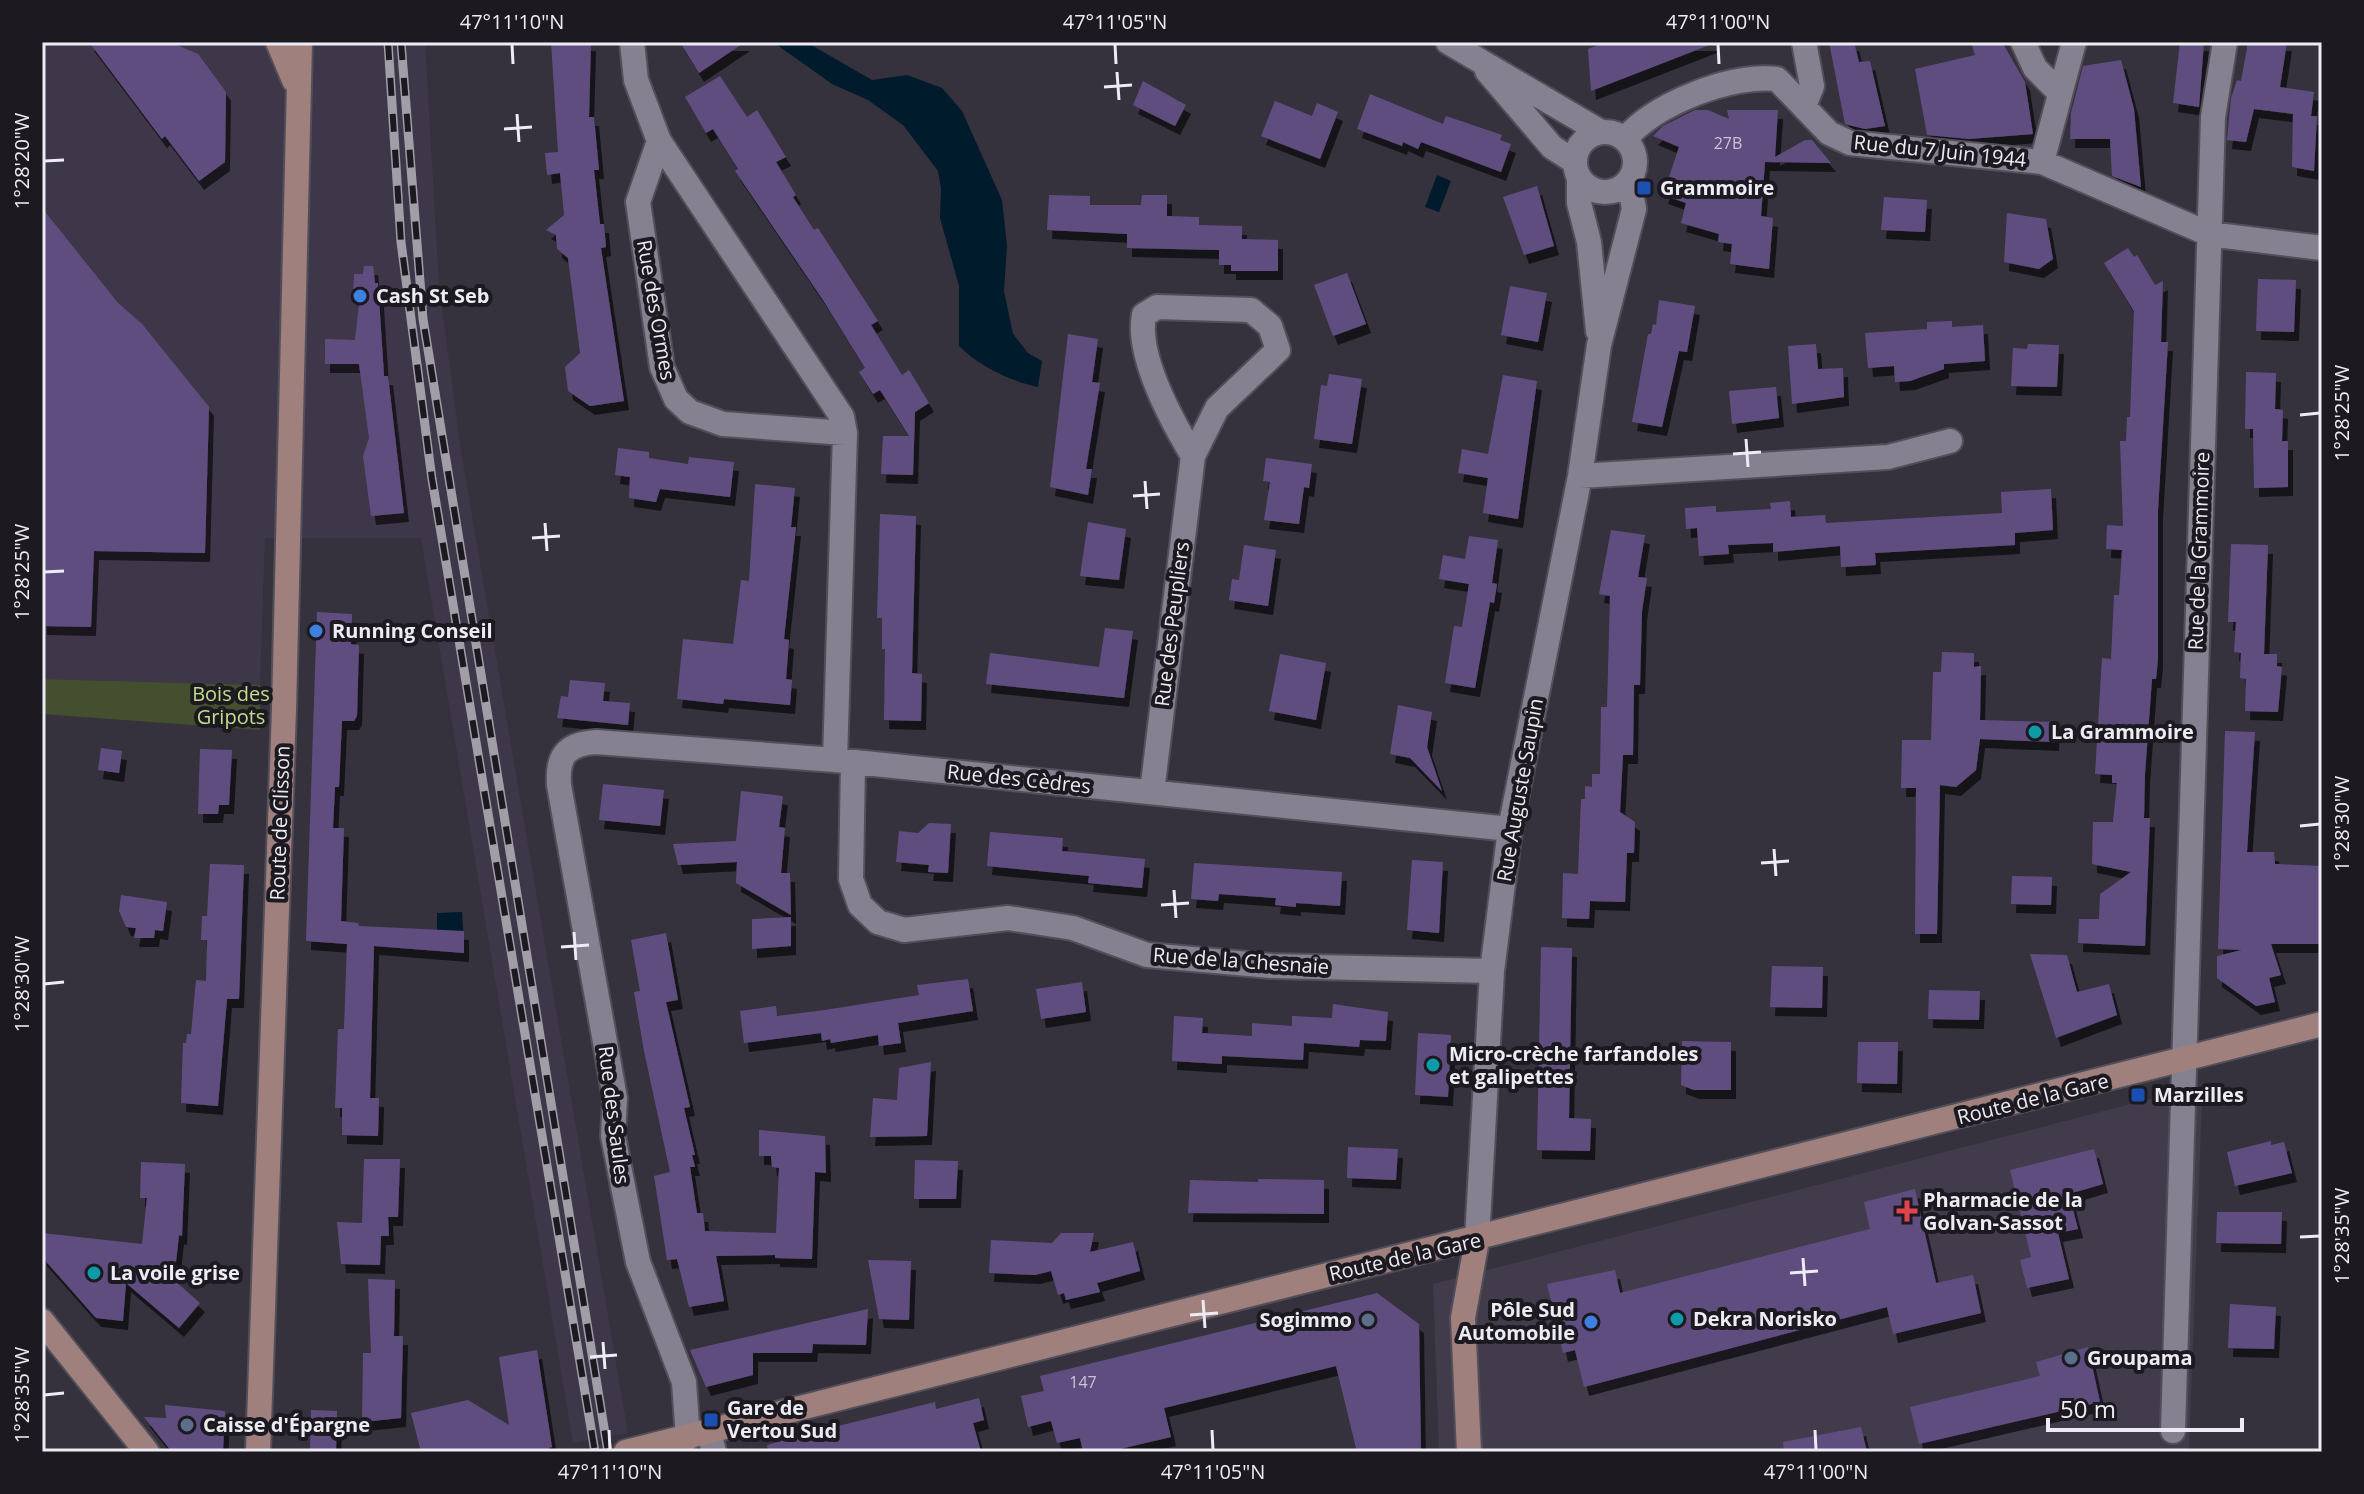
<svg xmlns="http://www.w3.org/2000/svg" width="2364" height="1494" font-family="'Open Sans',sans-serif">
	<defs>
		<filter id="shadow"><feDropShadow dx="5" dy="9" stdDeviation="0" flood-color="#0009"/></filter>
	</defs>
	<rect width="100%" height="100%" fill="#35313d"/>
	<!-- built -->
	<path fill="#3e3749" d="M42,42H425L439,284L460,445L628,1433L573,1443L421,538H265L260,685L42,679Z"/>
	<!-- industrial -->
	<path fill="#413b4b" d="M2150,1099L2202,1101L2189,1452H1439L1433,1284Z"/>
	<!-- green -->
	<path fill="#434f2f" d="M42,679L260,685V730L42,714Z"/>
	<!-- water -->
	<path fill="#001b2c" d="M773,42H806L872,80L907,75L942,88L962,111L1002,200L1007,246L1004,291L1013,334L1028,353L1042,361L1038,387C1010,381 979,366 959,346V286L940,218L941,189L938,171L903,125L868,100L832,84Z
		M1437,175L1451,181L1439,212L1425,207Z
		M462,912L464,943L437,941V913Z"/>
	<!-- building -->
	<path fill="#614e80" filter="url(#shadow)" d="M89,42H170L198,54L226,92L225,162L199,181L165,136L162,139Z
		M551,42H591L589,117H594L599,170H594L600,224H604L606,247L601,248L624,401L590,406L568,391L565,367L580,353L568,258L557,249L556,235L546,230L564,215L560,173L547,175L545,153L558,152Z
		M680,42H745L699,73Z
		M1606,42H1712V44L1591,91L1588,49Z
		M1829,42H1854L1859,62L1870,61L1885,126L1865,129L1845,124Z
		M1971,42H2002L2025,82L2033,134L1969,139L1927,135L1915,69L1975,55Z
		M2180,42H2204L2199,107L2173,103Z
		M2248,42H2287L2280,87L2314,92L2311,116H2317L2314,171L2292,167L2293,114L2254,109L2246,142L2227,140L2231,98L2237,80L2241,81Z
		M2121,60L2134,109L2141,187L2112,176L2110,139H2070L2071,113L2083,66Z
		M720,76L747,117L757,110L786,157L776,162L796,195L793,197L814,230L818,228L878,321L871,325L902,375L909,370L929,403L915,412L913,475L881,474L883,436H909L880,390L873,394L859,372L865,368L823,300L735,171L738,169L713,129L706,133L685,97Z
		M1143,81L1186,105L1175,126L1133,105Z
		M1370,94L1443,124L1446,116L1502,135L1500,140L1511,144L1501,172L1421,142L1418,149L1403,142L1402,146L1357,129Z
		M1275,101L1312,116L1317,103L1338,112L1320,159L1261,136Z
		M1695,110H1708L1729,119L1727,110H1778L1775,157L1805,140H1812L1831,163L1765,162L1761,216L1773,218L1769,269L1730,264L1732,244L1718,242L1719,234L1681,223L1686,203L1663,195L1679,147L1653,136L1663,126Z
		M1537,186L1554,246L1524,255L1503,197Z
		M1049,195L1090,196V205H1141L1142,195H1167V216L1199,217V225L1242,226V239L1278,240V271H1231V265H1219V250L1127,248V234L1047,230Z
		M1884,197L1927,200L1925,232L1881,230Z
		M42,208L118,303L142,324L209,407L205,553L94,551L91,627L42,626Z
		M2007,213L2046,219L2053,259L2039,269L2004,262Z
		M2128,248L2134,257L2137,255L2155,285L2163,281L2161,342H2168L2158,510V659L2156,679H2152L2145,774L2144,818H2150L2145,946L2078,943L2079,919H2099L2100,894L2131,872L2092,864L2093,822H2113L2117,783H2112V775L2095,774L2102,658L2111,659L2114,595H2119L2122,550L2106,549L2107,525L2123,526L2120,441H2126L2127,417H2130L2134,311L2104,263Z
		M364,266H373L375,283H378L384,376H388L404,513L371,516L363,456L369,438L359,364H325V339L355,340L359,304L353,298L354,274H363Z
		M1347,273L1366,324L1333,336L1314,285Z
		M2258,279L2296,280L2294,332L2256,331Z
		M1510,286L1547,293L1538,342L1501,335Z
		M1659,300L1695,306L1687,352L1679,351L1662,427L1632,422L1648,334H1651L1653,324L1656,325Z
		M1952,321V327L1983,325L1985,361L1944,364V369L1910,381L1895,382L1894,366L1868,368L1865,333L1927,329V322Z
		M1068,334L1098,339L1092,382L1100,383L1086,469H1092L1088,495L1050,487Z
		M1816,344L1818,369L1843,368L1844,397L1792,404L1788,346Z
		M2028,344L2059,345L2057,387L2011,386L2013,348L2027,349Z
		M2246,372L2276,373L2275,409L2283,410L2282,441H2288V487L2254,488L2253,429H2245Z
		M1329,374L1362,379L1352,444L1314,439L1321,385L1327,386Z
		M1503,375L1537,381L1518,519L1483,513L1488,478L1458,473L1462,449L1488,454Z
		M1776,387L1779,418L1732,424L1729,391Z
		M618,448L649,452V458L688,464L689,457L734,462L730,497L660,489L656,502L629,498L630,477L615,475Z
		M1266,458L1312,464L1309,488L1304,487L1299,524L1264,520L1270,482L1263,481Z
		M755,484L795,488L791,527H796L784,639L789,640L786,679L792,680L790,705L724,699L723,704L677,699L683,639L733,644L741,580L749,581Z
		M2051,489L2053,530L2015,533V545L1875,553L1876,565L1841,567L1840,546L1773,552V543L1728,545L1729,554L1699,556L1697,528L1686,529L1685,508L1716,506V512L1771,509L1770,503L1790,501L1791,517L1825,515L1826,523L2002,513L2001,492Z
		M880,514L916,516L912,673L922,674L921,721L884,720L885,649H882V618H877Z
		M1088,522L1126,529L1119,580L1080,576Z
		M1611,530L1645,535L1638,577L1647,578L1642,611L1640,685H1634L1633,755H1623L1620,812L1635,822L1634,853H1627L1625,902L1590,901L1589,919L1562,918L1563,873L1578,874L1581,799H1585V786L1592,787V774H1600L1601,707H1607L1610,596L1599,594Z
		M1469,536L1498,540L1492,583L1497,584L1494,603L1490,602L1475,688L1445,683L1454,626L1462,627L1469,584L1439,579L1443,555L1465,559Z
		M2231,544L2268,545L2264,654H2277V666L2282,667L2278,712L2245,711L2246,679L2240,678L2241,653L2234,652L2236,622H2228Z
		M1244,545L1276,550L1268,606L1229,600L1232,579L1239,580Z
		M317,612L352,614L351,644L359,645L357,716L354,721H342L339,787H335L333,828H344L341,921L358,923L359,926L464,931V953L374,946L370,1098H379L378,1136L342,1135V1108H335L338,1029H344L347,944L306,941Z
		M1105,628L1133,631L1124,698L986,684L990,653L1099,667Z
		M1942,652L1974,653V667L1981,666L1980,720L2055,722L2054,742L1980,739L1976,770L1956,787L1940,785L1937,934H1915L1916,788H1901L1902,740H1931L1933,672H1941Z
		M1280,654L1326,663L1316,720L1269,711Z
		M570,680L605,683L603,701L630,703L628,725L557,718L561,696L568,697Z
		M1398,705L1432,712L1427,747L1442,791L1410,758L1390,754Z
		M2225,731L2255,732L2247,852H2274L2275,864L2322,866V944H2271L2281,975L2269,978L2275,1002L2256,1006L2217,978V956L2242,950L2218,949Z
		M101,748L122,751L119,773L98,770Z
		M200,749L232,750L229,805H219L218,814H198Z
		M603,784L664,790L660,826L599,820Z
		M741,791L783,796L779,827L785,828L781,873H790L791,915L736,883L737,862L678,865L673,844L736,841Z
		M929,823L951,824L948,873L928,872L929,865L896,862L899,831L918,833Z
		M990,832L1063,838L1062,851L1145,859L1142,888L1088,883L1089,876L987,866Z
		M1412,860L1443,862L1439,933L1407,930Z
		M1194,863L1342,872L1340,906L1296,903V907L1275,905L1276,898L1219,894L1218,901L1191,899Z
		M210,864L244,865L239,999H227L218,1106L181,1103L183,1043H186L187,1034H191L196,980L206,981L207,940H201L202,916H207Z
		M2012,876L2052,877L2051,905L2011,904Z
		M121,895L167,902L163,931L155,930L154,938H134L136,928L126,927L119,911Z
		M791,917V946L752,949V919Z
		M666,933L678,1000L666,1002L690,1107L684,1108L695,1155H692L695,1167H690L697,1213H703L705,1231L776,1233L779,1168L772,1167L771,1156H759V1130L825,1136L826,1173L815,1172L812,1259L775,1258V1255L716,1256L724,1301L689,1307L677,1259L667,1260L654,1176L670,1172L644,1051L634,992L640,991L631,940Z
		M1541,947L1572,948L1569,1118L1591,1119L1590,1151L1537,1150Z
		M2030,954L2067,955L2077,992L2109,984L2117,1015L2056,1038Z
		M1772,966L1823,967L1822,1008L1770,1007Z
		M968,979L973,1011L898,1023L901,1043L879,1046L878,1035L831,1043L830,1039L822,1041L821,1033L744,1043L740,1011L776,1006L777,1016L825,1010L919,995L917,985Z
		M1082,982L1086,1012L1041,1019L1036,989Z
		M1929,990L1980,991L1979,1020L1928,1019Z
		M1333,1004L1388,1012L1386,1041L1360,1040L1359,1047L1304,1043L1303,1060L1222,1056V1064L1172,1061L1174,1016L1203,1018L1202,1033L1252,1036V1023L1292,1026V1016L1332,1018Z
		M1418,1033L1451,1035L1448,1097L1415,1095Z
		M1682,1041L1731,1042V1090H1694L1681,1085Z
		M1858,1042H1898L1897,1084L1857,1083Z
		M931,1062L927,1136L870,1137L873,1098L897,1100L899,1068Z
		M2271,1141V1145L2284,1142L2292,1173L2235,1186L2227,1152Z
		M1348,1147L1398,1149L1396,1180L1347,1178Z
		M2094,1149L2103,1184L2069,1194L2078,1229L2058,1233L2069,1279L2027,1288L2020,1260L2031,1257L2010,1170Z
		M364,1159H400L398,1217H388L389,1236H381L380,1265L341,1264L337,1222L362,1223Z
		M915,1160L958,1161L956,1199H914Z
		M141,1162L185,1164L182,1236L179,1235L174,1280L200,1303L179,1328L126,1283L123,1321L96,1318L42,1257V1233L142,1244L147,1198H140Z
		M1258,1179L1324,1180V1214L1188,1213L1190,1180L1258,1182Z
		M1915,1189L1936,1283L1973,1275L1981,1313L1893,1334L1887,1307L1584,1387L1575,1350L1563,1353L1547,1284L1615,1270L1620,1293L1870,1229L1864,1202Z
		M2217,1212H2282L2281,1244L2216,1243Z
		M1061,1233H1094L1090,1252L1133,1242L1140,1271L1097,1283L1100,1292L1066,1300L1064,1293L1058,1295L1051,1271L1035,1275L989,1273L991,1240L1052,1243Z
		M868,1260L911,1261L909,1320L879,1319Z
		M368,1279L395,1280L394,1336H403L401,1418L362,1422L363,1353H371Z
		M1377,1293L1419,1324L1421,1452H1357L1336,1366L1164,1408L1171,1437L1107,1452H1083L1080,1438L1057,1443L1051,1421L1028,1427L1021,1396L1044,1391L1040,1376Z
		M2230,1304L2276,1307L2274,1349L2228,1348Z
		M868,1309L866,1345L813,1344L812,1353H753V1375L706,1387L690,1350Z
		M2088,1347L2100,1402L1919,1444L1910,1407L2040,1376L2036,1362Z
		M537,1350L552,1447L548,1448L554,1452H421L411,1413L468,1400L509,1425L499,1357Z
		M979,1398L984,1420L973,1423L981,1452H768L767,1445L818,1431L935,1402L936,1409Z
		M165,1405L225,1411L223,1452H172L144,1417L166,1418Z
		M311,1410L337,1411L336,1452H310Z
		M1861,1427L1867,1452H1784L1783,1442Z"/>
	<g fill="none" stroke-linecap="round" stroke-linejoin="round">
		<defs>
			<path id="street" d="M632,42L636,80L659,141L842,417L845,433L835,760
				M1448,42L1601,132
				M2023,42L2035,68L2058,91
				M1487,71L1552,147L1575,162
				M1804,106L1812,86L1804,42
				M1575 162a30 30 0 1 1 60 0a30 30 0 1 1-60 0Z
				M1625,139C1656,103 1731,74 1777,79L1829,133L1850,143L2042,162L2209,234L2322,248
				M659,141L638,202L662,367L676,399L690,412L723,424L845,433
				M2042,162L2074,42
				M1579,178V203L1589,242L1598,331
				M1580,476L1888,457L1950,441
				M853,762L851,879L860,905L878,922L904,930L1008,918L1073,928L1147,955L1271,966L1492,971
				M1152,792L1193,456L1217,408L1278,350L1270,326L1251,310L1157,307L1144,315C1136,356 1172,421 1193,456
				M1477,1240L1492,971L1510,829L1580,476L1599,345L1634,209L1629,181
				M2173,1431L2213,117L2225,42
				M709,1432L714,1452
				M688,1438L684,1382L638,1262L613,1136L615,1098L559,785C557,756 566,744 596,742L835,760L1510,829"/>
			<path id="secondary" d="M278,42L294,80
				M42,1321L147,1452
				M258,1452L284,709L300,42
				M626,1452L2322,1024
				M1469,1452L1463,1318L1477,1240"/>
		</defs>
		<!-- street casing -->
		<use href="#street" stroke="#534f5a" stroke-width="28"/>
		<!-- secondary casing -->
		<use href="#secondary" stroke="#534f5a" stroke-width="28"/>
		<!-- street -->
		<use href="#street" stroke="#868190" stroke-width="24"/>
		<!-- secondary -->
		<use href="#secondary" stroke="#a0807d" stroke-width="24"/>
		<defs>
			<path id="rail" d="M388,42L401,242L432,479L595,1452
				M401,42L423,319L608,1452"/>
		</defs>
		<!-- rail casing -->
		<use href="#rail" stroke="#a19ea8" stroke-width="9"/>
		<!-- rail -->
		<use href="#rail" stroke="#1c1a20" stroke-width="6" stroke-dasharray="18" stroke-linecap="butt"/>
	</g>
	<!-- ticks -->
	<path fill="none" stroke="#edebf3" stroke-width="3" d="M512,44L513,64M1115,44L1116,64M1718,44L1719,64M1117,72L1119,100M1104,87L1132,85M517,114L519,142M504,129L532,127M44,161L64,160M2300,415L2320,413M1746,439L1748,467M1733,454L1761,452M1145,481L1147,509M1133,496L1160,494M545,523L547,551M532,538L560,536M44,572L64,571M2300,826L2320,824M1774,849L1776,876M1761,863L1789,861M1174,890L1176,918M1161,905L1189,903M574,932L576,960M561,947L589,945M44,984L64,982M2300,1237L2320,1236M1803,1258L1805,1286M1790,1273L1818,1271M1203,1300L1205,1328M1190,1315L1218,1313M603,1342L605,1369M590,1357L617,1355M44,1395L64,1393M609,1430L610,1450M1212,1430L1213,1450M1815,1430L1816,1450"/>
	<!-- markers -->
	<g fill="#1a4fb4" stroke="#1c1a20" stroke-width="3">
		<rect x="1636" y="180" width="16" height="16" rx="4"/>
		<rect x="2130" y="1087" width="16" height="16" rx="4"/>
		<rect x="703" y="1412" width="16" height="16" rx="4"/>
	</g>
	<g fill="#3f7fe0" stroke="#1c1a20" stroke-width="3">
		<circle cx="360" cy="296" r="8"/>
		<circle cx="316" cy="631" r="8"/>
		<circle cx="1591" cy="1322" r="8"/>
	</g>
	<g fill="#0f9aa8" stroke="#1c1a20" stroke-width="3">
		<circle cx="2035" cy="732" r="8"/>
		<circle cx="1433" cy="1065" r="8"/>
		<circle cx="94" cy="1273" r="8"/>
		<circle cx="1677" cy="1319" r="8"/>
	</g>
	<path fill="#e0444e" stroke="#1c1a20" stroke-width="3" d="M1903 1199h8v8h8v8h-8v8h-8v-8h-8v-8h8z"/>
	<g fill="#5c6f8a" stroke="#1c1a20" stroke-width="3">
		<circle cx="1368" cy="1320" r="8"/>
		<circle cx="2071" cy="1358" r="8"/>
		<circle cx="187" cy="1425" r="8"/>
	</g>
	<g text-anchor="middle" stroke-width="8" stroke-linejoin="round" paint-order="stroke">
		<!-- number labels -->
		<g font-size="16" fill="#cac4d6">
			<text x="1728" y="149">27B</text>
			<text x="1083" y="1388">147</text>
		</g>
		<!-- street labels -->
		<g font-size="20" fill="#edebf3" stroke="#1c1a20">
			<text transform="translate(1940 151) rotate(6)" y="7">Rue du 7 Juin 1944</text>
			<text transform="translate(656 310) rotate(80)" y="7">Rue des Ormes</text>
			<text transform="translate(2199 551) rotate(-88)" y="7">Rue de la Grammoire</text>
			<text transform="translate(1172 624) rotate(-83)" y="7">Rue des Peupliers</text>
			<text transform="translate(1019 779) rotate(6)" y="7">Rue des Cèdres</text>
			<text transform="translate(1520 790) rotate(-80)" y="7">Rue Auguste Saupin</text>
			<text transform="translate(280 823) rotate(-88)" y="7">Route de Clisson</text>
			<text transform="translate(1241 961) rotate(4)" y="7">Rue de la Chesnaie</text>
			<text transform="translate(2033 1099) rotate(-14)" y="7">Route de la Gare</text>
			<text transform="translate(614 1115) rotate(83)" y="7">Rue des Saules</text>
			<text transform="translate(1405 1257) rotate(-13)" y="7">Route de la Gare</text>
		</g>
		<!-- poi labels -->
		<g font-size="20" font-weight="bold" fill="#edebf3" stroke="#1c1a20" text-anchor="start">
			<text x="1660" y="195">Grammoire</text>
			<text x="376" y="303">Cash St Seb</text>
			<text x="332" y="638">Running Conseil</text>
			<text x="2051" y="739">La Grammoire</text>
			<text x="1449" y="1061">Micro-crèche farfandoles<tspan x="1449" dy="23">et galipettes</tspan></text>
			<text x="2154" y="1102">Marzilles</text>
			<text x="1923" y="1207">Pharmacie de la<tspan x="1923" dy="23">Golvan-Sassot</tspan></text>
			<text x="110" y="1280">La voile grise</text>
			<text x="1575" y="1317" text-anchor="end">Pôle Sud<tspan x="1575" dy="23">Automobile</tspan></text>
			<text x="1693" y="1326">Dekra Norisko</text>
			<text x="1352" y="1327" text-anchor="end">Sogimmo</text>
			<text x="2087" y="1365">Groupama</text>
			<text x="727" y="1415">Gare de<tspan x="727" dy="23">Vertou Sud</tspan></text>
			<text x="203" y="1432">Caisse d'Épargne</text>
		</g>
		<!-- park labels -->
		<g font-size="20" fill="#c0de8b" stroke="#1c1a20">
			<text x="231" y="701">Bois des<tspan x="231" dy="23">Gripots</tspan></text>
		</g>
	</g>
	<!-- border -->
	<rect width="2364" height="1494" fill="none" stroke="#1c1a20" stroke-width="88"/>
	<!-- scale -->
	<path d="M2048 1418v12h194v-12" fill="none" stroke="#edebf3" stroke-width="4"/>
	<text x="2060" y="1418" font-size="24" fill="#edebf3" stroke="#1c1a20" stroke-width="6" paint-order="stroke">50 m</text>
	<rect x="44" y="44" width="2276" height="1406" fill="none" stroke="#edebf3" stroke-width="3"/>
	<g font-size="20" text-anchor="middle" fill="#edebf3">
		<text x="512" y="29">47°11'10"N</text>
		<text x="1115" y="29">47°11'05"N</text>
		<text x="1718" y="29">47°11'00"N</text>
		<text transform="translate(22 161) rotate(-90)" y="7">1°28'20"W</text>
		<text transform="translate(2342 413) rotate(-90)" y="7">1°28'25"W</text>
		<text transform="translate(22 572) rotate(-90)" y="7">1°28'25"W</text>
		<text transform="translate(2342 824) rotate(-90)" y="7">1°28'30"W</text>
		<text transform="translate(22 984) rotate(-90)" y="7">1°28'30"W</text>
		<text transform="translate(2342 1236) rotate(-90)" y="7">1°28'35"W</text>
		<text transform="translate(22 1395) rotate(-90)" y="7">1°28'35"W</text>
		<text x="610" y="1479">47°11'10"N</text>
		<text x="1213" y="1479">47°11'05"N</text>
		<text x="1816" y="1479">47°11'00"N</text>
	</g>
</svg>
